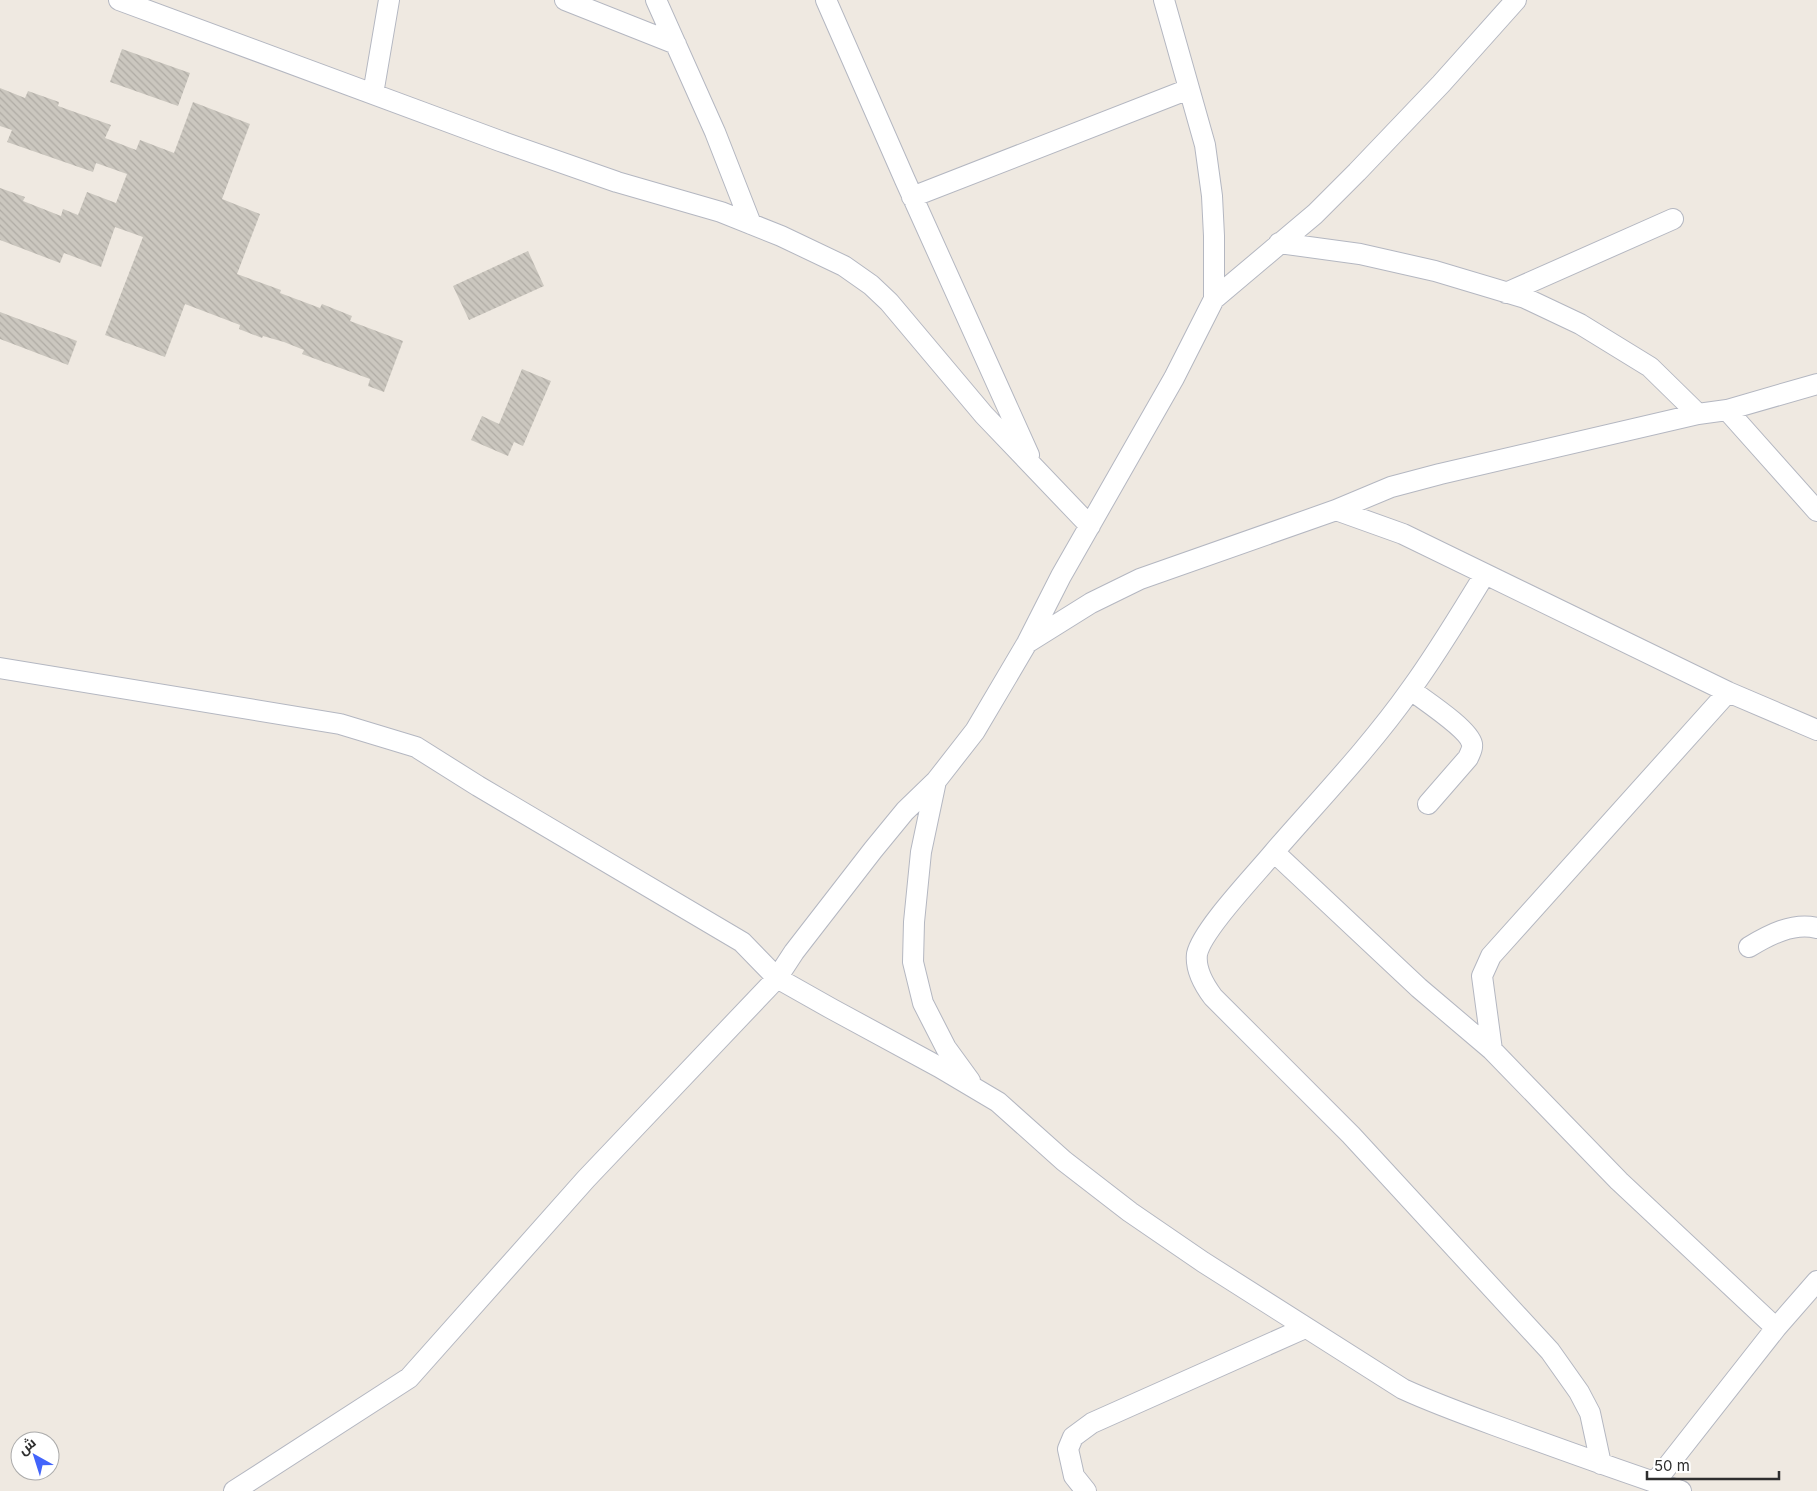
<svg xmlns="http://www.w3.org/2000/svg" width="1817" height="1491" font-family="Inter,Cairo,sans-serif">
	<defs>
		<pattern id="building-back-hatch" width="6" height="6" patternUnits="userSpaceOnUse" patternTransform="scale(1.25)"><rect width="6" height="6" fill="#cbc7bf"/><path d="M-1 5l2 2M0 0l6 6M5-1l2 2" fill="none" stroke="#afaba4"/></pattern>
	</defs>
	<rect width="100%" height="100%" fill="#efe9e1"/>
	<!-- building -->
	<path fill="url(#building-back-hatch)" d="M122,49L190,73L178,106L110,82Z
		M0,88L25,98L28,91L59,102L58,106L111,125L105,138L136,150L140,140L174,153L193,102L250,124L222,199L260,214L237,274L281,290L280,293L320,308L322,304L352,316L350,321L403,341L384,392L368,386L370,379L302,354L304,350L284,342L263,336L262,338L239,329L240,325L185,304L165,357L105,335L143,237L115,227L101,267L64,253L60,263L0,240V188L25,197L23,201L61,216L63,209L78,215L87,192L116,203L127,174L96,163L93,172L7,142L12,130L0,126Z
		M528,251L544,286L469,320L453,286Z
		M0,312L77,341L68,365L0,339Z
		M522,369L551,381L523,446L514,442L508,456L471,440L482,416L499,424Z"/>
	<g fill="none" stroke-linecap="round" stroke-linejoin="round">
		<defs>
			<path id="minor" d="M119,0L500,141L617,182L721,212L781,236L844,266L871,285L889,302L984,415L1090,526
				M565,0L676,44
				M656,0L715,132L751,224
				M826,0L905,180L1029,455
				M373,94L389,0
				M912,197L1189,89
				M1279,243L1360,254L1435,271L1525,298L1580,324L1650,367L1698,414
				M1506,293L1673,219
				M1214,299L1315,214L1357,172L1441,84L1516,0
				M1727,410L1817,511
				M1336,510L1391,487L1440,474L1698,414L1727,410L1817,384
				M1485,574C1461,613 1438,652 1411,689C1370,747 1320,799 1274,852L1419,988L1492,1050L1619,1181L1776,1328
				M1027,643L1091,603L1140,579L1336,510L1403,534L1728,692L1817,730
				M0,668L340,724L416,747L478,786L742,942L777,978L832,1009L939,1067L998,1102L1064,1161L1130,1212L1203,1262L1403,1389C1440,1406 1478,1419 1516,1433C1571,1453 1626,1473 1681,1491
				M1411,690C1424,700 1469,729 1472,744C1473,749 1470,753 1468,758L1428,804
				M936,781L921,852L914,922L913,962L923,1003L946,1048L970,1081
				M1274,852C1256,874 1202,930 1197,954C1195,970 1204,985 1213,997L1351,1135L1550,1351L1579,1392L1590,1413L1601,1464
				M1749,947C1769,935 1793,922 1817,928
				M1492,1050L1482,976L1491,956L1728,692
				M1655,1482L1776,1328L1817,1281
				M234,1491L409,1378L586,1179L777,978L794,952L873,850L905,811L936,781L975,731L1027,643L1061,576L1174,378L1214,299V236L1212,196L1205,145L1164,0
				M1086,1491L1074,1476L1068,1449L1073,1437L1092,1423L1305,1328"/>
		</defs>
		<!-- minor casing -->
		<use href="#minor" stroke="#b4b7c1" stroke-width="22"/>
		<!-- minor -->
		<use href="#minor" stroke="#fff" stroke-width="20"/>
	</g>
	<!-- north arrow -->
	<g transform="translate(35 1456) rotate(321)"><circle r="24" fill="#ffffff" stroke="#ababab"/>
	<path d="M0-4L9 19L0 12L-9 19Z" fill="#4264fb"/>
	<text y="-8" font-size="14" font-weight="bold" text-anchor="middle" fill="#2e2e2e">ش</text>
	</g>
	<!-- scale -->
	<path d="M1647 1471v8h132v-8" fill="none" stroke="#2e2e2e" stroke-width="2.5"/>
	<text x="1654" y="1471" font-size="15" fill="#2e2e2e" stroke="#ffffff" stroke-width="4" paint-order="stroke">50 m</text>
</svg>
